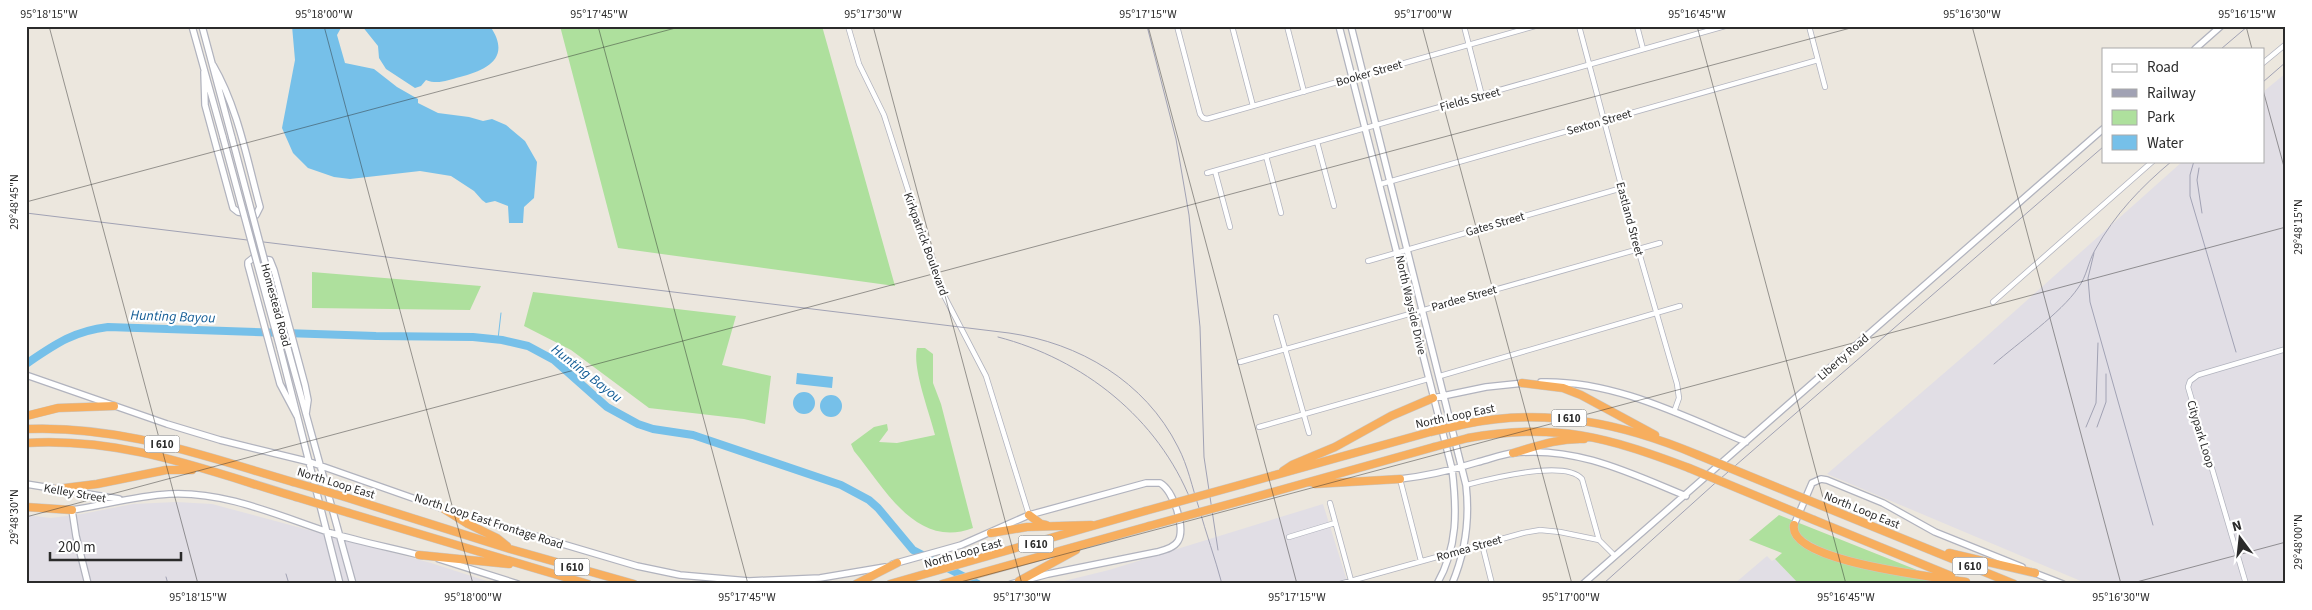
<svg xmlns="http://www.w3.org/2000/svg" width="2312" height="610" font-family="'Source Sans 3',sans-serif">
	<rect width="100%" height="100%" fill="#ece7de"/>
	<!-- industrial -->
	<path fill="#e1dee5" d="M2286,73V584H2088L1827,474L1979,343L2183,161H2263V92Z
		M176,502L212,504L431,563L496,584H26V515L51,518L82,514L133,504Z
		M1323,504L1348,584H1052L1109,570Z
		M1767,556L1772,561L1775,559L1799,584H1734Z"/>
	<!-- green -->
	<path fill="#aee09d" d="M560,26H822L895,286L618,248Z
		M312,272L481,286L470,310L312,308Z
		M533,292L736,316L722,365L771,376L765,424L744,419L649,408L571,350L524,326Z
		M917,348H925L933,354V383L941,404L973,528C916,550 884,487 854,451L851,444L874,427L887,424L888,430L879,442L897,443L935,435C930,414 912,368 917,348Z
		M1779,515L1922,572L1929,579L1942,584H1799L1775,559L1782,553L1749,540Z"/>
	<!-- water -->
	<path fill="#76c0e9" d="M292,26H342L337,35L345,63L374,69L397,87L418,99V103L438,113L469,117L483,121L492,119L506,125L525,141L537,162L534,198L524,207L523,223H509L508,206L495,201L486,203L482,200L474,191L451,176L420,171L350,179L334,177L308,168L293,153L282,128L295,60Z
		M362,26H490C512,58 487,70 460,77C448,80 438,85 426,80L421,86L415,88L386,69L379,58L378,46Z
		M797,373L833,377L832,388L796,384Z
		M793 403a11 11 0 1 1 22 0a11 11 0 1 1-22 0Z
		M820 406a11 11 0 1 1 22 0a11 11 0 1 1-22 0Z"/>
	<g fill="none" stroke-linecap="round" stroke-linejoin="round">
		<!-- stream -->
		<path stroke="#76c0e9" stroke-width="1" d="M498,339L501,313"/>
		<!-- river -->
		<path stroke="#76c0e9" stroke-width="8" d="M26,364C54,345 73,331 108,327L376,336L473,337L502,340L528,346L554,360L607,407L638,424L653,429L693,435L841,485L869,500L878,508L913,550L978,584"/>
		<defs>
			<path id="street" d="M848,26L859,64L884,115L938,284L986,376L1029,515
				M1177,26L1200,114L1203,118L1207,119L1535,26
				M1232,26L1253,106
				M1287,26L1304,92
				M1464,26L1482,96
				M1579,26L1638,249L1677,384L1679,398L1674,412
				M1637,26L1643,49
				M1809,26L1825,87
				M2263,63L2286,44
				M1317,142L1334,206
				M1266,156L1281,213
				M1215,171L1230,227
				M1207,173L1725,26
				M1381,184L1818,60
				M1368,261L1622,188
				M1993,302L2153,161
				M1276,317L1309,433
				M1240,362L1660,243
				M1440,376L1680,306
				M1259,427L1428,379
				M1400,479L1421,561
				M1466,485C1489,479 1565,459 1582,479L1599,540L1615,556
				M1330,503L1352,584
				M1289,537L1335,523
				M1482,544L1492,584
				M1340,584L1523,533L1540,530L1560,532L1599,540
				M2246,584L2188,387L2190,381L2198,375L2286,349"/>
			<path id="secondary" d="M192,26L223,137
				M202,26L232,138
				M1339,26L1452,469C1457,510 1458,547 1437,584
				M1351,26L1466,485C1470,520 1466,551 1452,584
				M2195,49L2221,26
				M204,72L205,105L233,208L238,212L256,215L260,207C247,160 238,108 213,65
				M280,348L340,584
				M288,349L353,584
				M26,375L167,424L220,440L310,462L444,509L637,566L680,575L749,581L820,578L885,567
				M1541,382C1613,380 1681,415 1746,442
				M1433,398L1486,387L1524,383
				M297,416L280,384L248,265V262L253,258L270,260L274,270L305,385L308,400L306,414
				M1400,479C1427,476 1452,470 1478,462C1490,459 1502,454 1514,453C1576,446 1630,473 1686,496
				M26,484L119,499
				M1794,525L1812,483L1821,479L1827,480L1883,503L1935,532L2022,567
				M439,559L518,584
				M893,564L961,545L1029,515L1146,483H1160C1173,490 1186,528 1178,541C1174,548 1164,550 1157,552L1048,574L1011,584
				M2032,572L2063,584
				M88,584L76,536L72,510C104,505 136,496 169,494C225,491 279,516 331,533C361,542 392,548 423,556
				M1583,584L2103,129"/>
			<path id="highway" d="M1522,383L1563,388L1581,395L1655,435
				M26,416L58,408L114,406
				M1465,424C1546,407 1622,423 1698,455
				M26,429C122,425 203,456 293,482
				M1468,438C1556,422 1607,437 1689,468
				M26,443C124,437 205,470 296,497
				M1513,453C1537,446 1559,438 1584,439
				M1283,471L1292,465L1335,447L1391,416L1433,398
				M1243,484L1430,432
				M1315,484L1400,479
				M57,489L97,484L166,470H192
				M345,497L510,549L634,584
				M1248,499L1434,447
				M1820,505L2014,584
				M26,507L72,510
				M444,509L468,524L497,538L507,546
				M349,513L588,584
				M1029,515L1041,524L1046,525
				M1814,520L1951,576
				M1794,525C1787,562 1940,577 1966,582
				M991,533L1027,527L1091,525
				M1949,553L2035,573
				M419,555L509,564
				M1019,581L1076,550
				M856,584L897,563
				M890,584L1145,511
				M942,584L1149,526"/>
		</defs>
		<!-- street casing -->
		<use href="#street" stroke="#b1b3be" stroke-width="6"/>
		<!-- secondary casing -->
		<use href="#secondary" stroke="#b1b3be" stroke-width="8"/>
		<!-- highway casing -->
		<use href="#highway" stroke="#c8c8c8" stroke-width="9"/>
		<!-- street -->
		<use href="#street" stroke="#fff" stroke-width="4.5"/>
		<!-- secondary -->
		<use href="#secondary" stroke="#fff" stroke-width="5.5"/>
		<!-- highway -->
		<use href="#highway" stroke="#f7ae5e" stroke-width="8"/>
		<!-- rail -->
		<path stroke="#a1a2b4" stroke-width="1" d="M1147,26L1176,139L1189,215L1200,327L1204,457L1218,550
			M2221,49L2248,26
			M2263,82L2286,62
			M2194,161L2190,175V196L2236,352
			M2199,168L2197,180L2202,213
			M26,213L1009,333C1079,343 1145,381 1178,447C1188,466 1192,487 1199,508C1206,533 1215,558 1222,584
			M2094,253L2088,278L2090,302L2153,525
			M998,337C1083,359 1158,418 1191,501
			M1994,364C2018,343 2061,313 2078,288C2087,276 2088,262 2095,250C2115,214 2141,187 2172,161
			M2086,427L2096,403L2098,343
			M2097,427L2106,402V374
			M286,574L289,584
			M166,577L168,584
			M1603,584L1713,485L2103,147"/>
		<defs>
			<path id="secondary-bridge" d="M223,137L280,348
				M232,138L288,349"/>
			<path id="highway-bridge" d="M1430,432L1465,424
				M1434,447L1468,438
				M1698,455L1820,505
				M1689,468L1814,520
				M293,482L345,497
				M296,497L349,513
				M1145,511L1243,484
				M1149,526L1248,499"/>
		</defs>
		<!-- secondary-bridge casing -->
		<use href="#secondary-bridge" stroke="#b1b3be" stroke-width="8" stroke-linecap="butt"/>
		<!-- highway-bridge casing -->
		<use href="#highway-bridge" stroke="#c8c8c8" stroke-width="9" stroke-linecap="butt"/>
		<!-- secondary-bridge -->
		<use href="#secondary-bridge" stroke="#fff" stroke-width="5.5"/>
		<!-- highway-bridge -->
		<use href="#highway-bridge" stroke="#f7ae5e" stroke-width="8"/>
	</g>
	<!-- ticks -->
	<path fill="none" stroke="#2b2b2b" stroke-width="1" stroke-opacity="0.45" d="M49,26L198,584M324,26L473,584M598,26L748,584M873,26L1022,584M1148,26L1297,584M1422,26L1572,584M1697,26L1846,584M1972,26L2121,584M2246,26L2252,49M2263,90L2286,174M26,202L683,26M26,517L1858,26M953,584L2286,227M2129,584L2286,542"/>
	<g text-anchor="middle" stroke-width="4.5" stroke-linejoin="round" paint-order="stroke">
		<!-- shield labels -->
		<g fill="#fff" stroke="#6b6b6b" stroke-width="1">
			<rect x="1551.5" y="409.5" width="35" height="17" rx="4"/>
			<rect x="144.5" y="435.5" width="35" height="17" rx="4"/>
			<rect x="1018.5" y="535.5" width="35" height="17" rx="4"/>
			<rect x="1952.5" y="557.5" width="35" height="17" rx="4"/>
			<rect x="554.5" y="558.5" width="35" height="17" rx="4"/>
		</g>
		<g font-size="11" font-weight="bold" fill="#2b2b2b">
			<text x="1569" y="422">I 610</text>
			<text x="162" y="448">I 610</text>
			<text x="1036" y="548">I 610</text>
			<text x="1970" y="570">I 610</text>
			<text x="572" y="571">I 610</text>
		</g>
		<!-- street labels -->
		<g font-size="12" fill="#2b2b2b" stroke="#fff">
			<text transform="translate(1369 73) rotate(-16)" y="4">Booker Street</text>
			<text transform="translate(1470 99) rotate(-15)" y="4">Fields Street</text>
			<text transform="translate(1599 122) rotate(-16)" y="4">Sexton Street</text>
			<text transform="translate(1630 219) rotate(75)" y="4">Eastland Street</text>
			<text transform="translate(1495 224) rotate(-16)" y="4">Gates Street</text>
			<text transform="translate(926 244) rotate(70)" y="4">Kirkpatrick Boulevard</text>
			<text transform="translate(1464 298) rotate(-16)" y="4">Pardee Street</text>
			<text transform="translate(276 305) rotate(75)" y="4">Homestead Road</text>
			<text transform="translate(1411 305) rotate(77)" y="4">North Wayside Drive</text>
			<text transform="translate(1843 357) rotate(-41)" y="4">Liberty Road</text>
			<text transform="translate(1455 416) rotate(-12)" y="4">North Loop East</text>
			<text transform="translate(2201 434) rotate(73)" y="4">Citypark Loop</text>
			<text transform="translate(336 483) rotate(17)" y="4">North Loop East</text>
			<text transform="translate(75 493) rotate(10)" y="4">Kelley Street</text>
			<text transform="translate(1862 510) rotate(22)" y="4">North Loop East</text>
			<text transform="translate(489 521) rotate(18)" y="4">North Loop East Frontage Road</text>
			<text transform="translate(1469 548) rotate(-16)" y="4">Romea Street</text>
			<text transform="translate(963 553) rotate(-16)" y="4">North Loop East</text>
		</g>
		<!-- water labels -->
		<g font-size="14" font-style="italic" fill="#145d96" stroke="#fff">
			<text transform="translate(173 316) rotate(2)" y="5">Hunting Bayou</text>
			<text transform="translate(587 373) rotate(38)" y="5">Hunting Bayou</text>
		</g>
	</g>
	<!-- border -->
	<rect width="2312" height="610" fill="none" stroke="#ffffff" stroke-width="55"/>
	<!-- legend -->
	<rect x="2102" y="48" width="162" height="115" fill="#ffffff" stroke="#aaaaaa"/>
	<rect x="2112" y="64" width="25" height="8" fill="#ffffff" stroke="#aaaaaa"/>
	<text x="2147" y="72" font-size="15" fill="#2b2b2b">Road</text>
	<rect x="2112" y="89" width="25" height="8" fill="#a1a2b4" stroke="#aaaaaa"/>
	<text x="2147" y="98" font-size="15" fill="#2b2b2b">Railway</text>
	<rect x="2112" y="110" width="25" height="15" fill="#aee09d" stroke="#aaaaaa"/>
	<text x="2147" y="122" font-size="15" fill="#2b2b2b">Park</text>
	<rect x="2112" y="135" width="25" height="15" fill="#76c0e9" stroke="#aaaaaa"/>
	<text x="2147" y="148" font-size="15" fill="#2b2b2b">Water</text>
	<!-- north arrow -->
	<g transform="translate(2240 538) rotate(345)" stroke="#ffffff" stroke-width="4" paint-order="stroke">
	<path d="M0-4L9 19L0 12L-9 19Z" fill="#2b2b2b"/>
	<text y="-8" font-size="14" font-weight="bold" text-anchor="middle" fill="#2b2b2b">N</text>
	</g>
	<!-- scale -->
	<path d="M50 552v8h131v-8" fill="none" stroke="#2b2b2b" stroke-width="2.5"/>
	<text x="58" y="552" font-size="15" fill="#2b2b2b" stroke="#ffffff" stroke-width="4" paint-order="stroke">200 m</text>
	<rect x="28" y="28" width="2256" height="554" fill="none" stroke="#2b2b2b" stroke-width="2"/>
	<g font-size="12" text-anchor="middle" fill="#2b2b2b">
		<text x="49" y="18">95°18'15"W</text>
		<text x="324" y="18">95°18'00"W</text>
		<text x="599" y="18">95°17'45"W</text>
		<text x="873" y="18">95°17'30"W</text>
		<text x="1148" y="18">95°17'15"W</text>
		<text x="1423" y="18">95°17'00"W</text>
		<text x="1697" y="18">95°16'45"W</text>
		<text x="1972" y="18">95°16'30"W</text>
		<text x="2247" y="18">95°16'15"W</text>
		<text transform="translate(14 202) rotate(-90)" y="4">29°48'45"N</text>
		<text transform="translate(2298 227) rotate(-90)" y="4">29°48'15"N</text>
		<text transform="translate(14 517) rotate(-90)" y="4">29°48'30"N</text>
		<text transform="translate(2298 542) rotate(-90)" y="4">29°48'00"N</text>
		<text x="198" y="601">95°18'15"W</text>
		<text x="473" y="601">95°18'00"W</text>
		<text x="747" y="601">95°17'45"W</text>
		<text x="1022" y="601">95°17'30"W</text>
		<text x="1297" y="601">95°17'15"W</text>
		<text x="1571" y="601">95°17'00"W</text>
		<text x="1846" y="601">95°16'45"W</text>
		<text x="2121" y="601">95°16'30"W</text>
	</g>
</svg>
